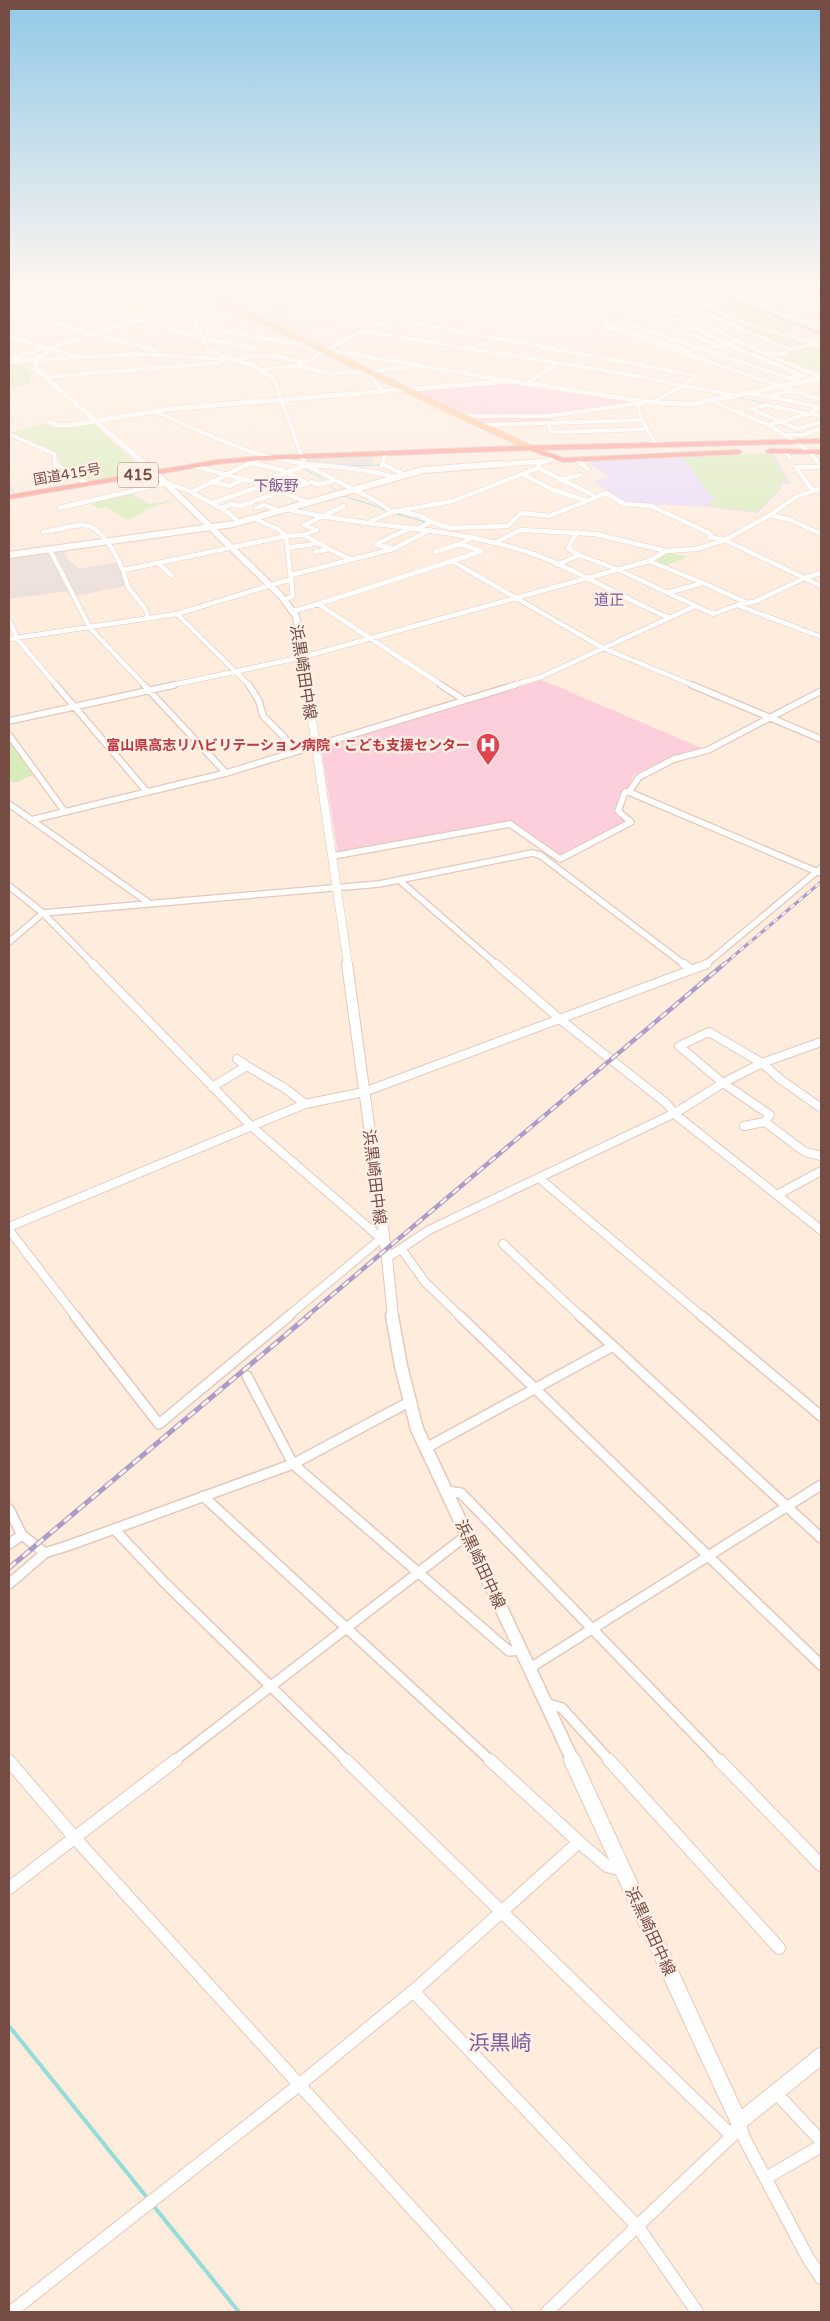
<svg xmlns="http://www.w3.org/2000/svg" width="830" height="2321" font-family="'Varela Round','Noto Sans JP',sans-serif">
	<rect width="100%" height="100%" fill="#feecdd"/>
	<!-- industrial -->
	<path fill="#ebdfda" d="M235,290H336L282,299V302L274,304L291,310L269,316L255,313L220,297Z
		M756,290H821V326L739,297L755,293Z
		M373,454V465L345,466L308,464L305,458L310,456Z
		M64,549L67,559L79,569L116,562L122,571L125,586L70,597L67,591L9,599V557Z"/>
	<!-- education -->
	<path fill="#e9dafa" d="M773,453L791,484H781L782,488L758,513L705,507L625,503L593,481L610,478L586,461Z"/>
	<!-- medical -->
	<path fill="#fdcfdd" d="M496,381L639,402L554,417L553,422L489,424L422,392L425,389Z
		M542,680L704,749L670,757L633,775L629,787L620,793L614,811L625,821L590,842L561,855L511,821L338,853L321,747Z"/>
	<!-- green -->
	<path fill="#d8ecbb" d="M729,300L796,328L780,333L821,346V373L773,354L792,349L697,310Z
		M26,362L28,370L32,375L29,381L32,384L9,388V363Z
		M45,423L59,428L93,424L143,468L138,473L87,481L59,464L58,454L9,433Z
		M770,453L788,482L778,483L781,488L757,512L708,506L715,497L709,494L684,458Z
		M130,493L150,504L178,499L144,510L145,512L128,520L105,507L99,509L87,502Z
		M668,552L688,557L664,566L652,561Z
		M9,742L34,775L14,783L9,780Z"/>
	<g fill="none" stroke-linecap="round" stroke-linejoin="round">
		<!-- stream-far1 -->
		<path stroke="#96dcda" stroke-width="1" d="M108,290L160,299
			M552,290L563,297
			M656,290L679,311
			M542,292L606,325
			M573,300L596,306L618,317L627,318
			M195,305L235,311
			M250,314L359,332
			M689,353L814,396
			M804,368L821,375
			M813,394L821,392
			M736,397L821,414
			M350,466L380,465
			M303,468L326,481L337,492
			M9,485L14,493
			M342,495C357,502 374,503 388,512
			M393,513L429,523"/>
		<!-- stream -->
		<path stroke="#96dcda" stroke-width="4" d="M9,2026L149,2200
			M152,2204L239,2312"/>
		<defs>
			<path id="street-far5" d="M22,290L202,338L260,349
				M183,290L189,302
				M344,290L364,297L422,306
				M535,290L547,297
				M543,290L610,324
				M556,290L564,296L560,300L626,294
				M621,290L636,302L661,312H688L735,297L821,328
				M716,290L735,297
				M159,298L187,302
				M430,301L525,322
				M182,306L190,309L208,349L231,360L253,365L274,379L305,466
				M706,306L754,326L821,345
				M9,310L156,351
				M695,310L742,328
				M684,313L766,354L821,377
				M657,315L681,321L733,347L802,375L791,377
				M394,319L698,376L652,403
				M647,321L711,342L720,341
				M9,322L111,292
				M620,322L801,382
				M622,322L659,312
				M197,327L304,345L322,353
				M738,328L790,349L817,344
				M363,331L631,375L738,396
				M9,336L76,356
				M704,349L740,341
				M327,350L510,381
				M691,352L610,324L604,326L821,400
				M769,353L784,354L790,349
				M9,360L46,347
				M36,360L138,354L224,359
				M236,360C264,353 277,354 304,363
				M299,366L330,374L365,371
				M262,370L301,365L358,333L422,306L446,290
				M361,371L371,376L382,391
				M371,371L413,367
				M44,377L220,363
				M529,382L555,365
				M749,393L820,407L809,414L767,405L751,409L798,429L821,422
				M770,396L796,390
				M712,401L737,412L742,411
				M641,403L638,407L642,420
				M154,411C211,436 258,461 322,466
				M737,412L769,425L785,435
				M460,416H549L642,403
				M642,420L647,429L556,432L551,431L548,423Z
				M486,425L548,423
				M769,425L809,414L821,416
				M647,429L655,443
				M9,434L54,454L56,466
				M785,451L790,458
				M576,460L583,466
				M251,463L262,466
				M246,466L261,458
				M382,466L386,452
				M539,466L540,462
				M821,466L810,452L785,435H802L821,429"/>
			<path id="street-far4" d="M55,464L86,483
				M257,464L282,470L307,483
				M303,464C335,466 365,469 395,477
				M304,464L378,502L392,512
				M382,464L403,474
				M582,464L588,469
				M820,464L821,466
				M193,466L266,485L306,502
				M538,468L593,495
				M559,480L580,475
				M211,482L230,486L242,480
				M256,483L305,466
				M189,491L228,512L239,523
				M282,491L312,482L318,485L333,481
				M817,491L811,488L796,467H821
				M192,492L248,464
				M587,501L606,493L624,504L651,506L711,534L709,537L725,540L821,586
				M212,503L264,485
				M59,508L167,483L187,490
				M221,508L232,504L240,506L284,491
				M256,508L264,505L280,511
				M287,509C361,527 438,526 511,547C567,562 616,596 670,618
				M403,512L421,516L431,522
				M770,515L791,520L821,534
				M255,519L278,529L286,536L293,596L285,600
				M371,521L392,512L453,501L538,468L539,464
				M419,528L431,522L450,528L508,526L521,513L549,516L587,501L553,490L523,474
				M43,532C56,530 69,526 82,525C102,525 116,555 123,570
				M577,532L568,548L579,555
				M494,543L521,530L595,534L666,551L696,549L725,540L770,515L796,497L821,488
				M287,548L319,543L303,535
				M329,549L352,560
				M392,549L376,544L413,527
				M50,550L90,628L145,686
				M315,552L329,549L319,543
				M435,552L460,544
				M452,561L482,551L460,544L471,538
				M649,561L703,583L667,593
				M557,565L579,555L617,569L713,614L740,604L754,602L805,578L821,573
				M291,575L393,549L430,530
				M172,576L158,563L286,536L303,535L317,530L304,525L344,506
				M703,583L747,603
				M318,604L452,561L603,648L695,686
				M737,605L821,637
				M294,611L318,604L443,686
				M177,614L250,686
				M148,618L146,610L128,587L123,570L158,563
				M9,620L18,640L57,686
				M9,639L177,614L291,579
				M168,686L303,657L649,561L666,551
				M510,686L541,677L695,606"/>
			<path id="street-far3" d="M56,685L147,792
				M144,685L226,773
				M249,685L259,701L263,716L298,751
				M441,685L464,700
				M692,685L821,739
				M9,721L174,685
				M9,735L65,812
				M9,804L149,903
				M31,820L226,773L515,685
				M333,856L510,824L560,859L631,822L618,811L625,792H629
				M820,873L629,792L639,777L674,759L708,750L821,691
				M399,880L497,965
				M9,886L43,913L94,965
				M9,942L43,913L379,884L532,853L540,855L685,965
				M705,965L821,868"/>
			<path id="street-far2" d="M93,964L251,1126L376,1234L383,1237L287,1317
				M496,964L561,1020L666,1103L677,1116L777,1195
				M684,964L692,970
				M237,1059L247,1066
				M212,1087L247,1066L286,1089L305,1104
				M821,1108L780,1079L762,1063L709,1032L679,1046L723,1083L770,1115L765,1122L805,1152L821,1156
				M744,1126L765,1122
				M821,1171L777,1195L821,1230
				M539,1178L703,1317
				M9,1227L305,1104L364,1092L707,964
				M9,1230L76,1317
				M503,1244L581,1317
				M402,1250L425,1282L461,1317
				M387,1258L429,1230L675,1113L723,1083L762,1063L821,1042"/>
			<path id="street-far1" d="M75,1316L159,1424L289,1316
				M460,1316L821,1665
				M702,1316L821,1416
				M613,1346L821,1538
				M247,1376L293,1464L509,1651L521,1650
				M426,1448L613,1346L580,1316
				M446,1491L461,1493L720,1761
				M203,1496L491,1761
				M9,1509L22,1535L9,1544
				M114,1529L165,1583L347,1761
				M22,1535L45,1553L70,1545L293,1464L409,1402
				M9,1584L45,1553
				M530,1668L821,1485
				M546,1703L562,1708L610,1761
				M174,1761L467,1535"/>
			<path id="street" d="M346,1760L732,2136
				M490,1760L579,1842
				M609,1760L779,1948
				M719,1760L821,1865
				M9,1761L74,1837L506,2312
				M9,1888L176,1760
				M413,1991L638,2227L697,2312
				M776,2093L821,2141
				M739,2122L744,2138L808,2258L821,2278
				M766,2178L821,2146
				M11,2312L299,2085L417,1988L579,1842L607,1866L622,1870
				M547,2312L732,2136L739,2122"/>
			<path id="secondary-far5" d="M735,297L754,290
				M9,362L36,360
				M49,422L56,425H70L169,409L510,381L655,403L693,404L821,378
				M147,466L36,369V360L58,345L231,290
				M484,466L547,461L553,458"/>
			<path id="secondary-far4" d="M146,464L281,596L296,616L307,686
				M9,555L233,524L423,470L501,464"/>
			<path id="secondary-far3" d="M307,685L348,965"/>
			<path id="secondary-far2" d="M347,964L387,1258L393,1317"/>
			<path id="secondary-far1" d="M392,1316L401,1366L417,1429L573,1761"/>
			<path id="secondary" d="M572,1760L739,2122L821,2056"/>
			<path id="primary" d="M196,290L530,448"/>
			<path id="highway" d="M821,439V443L540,450L564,458L738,450L742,452L738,454L563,462L530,450L261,460L217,464L9,499V495L217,460L261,456L518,446Z
				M770,449L821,450V454L767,453L766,451Z"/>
		</defs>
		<!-- street-far5 casing -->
		<use href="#street-far5" stroke="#e5c8bc" stroke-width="5"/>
		<!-- street-far4 casing -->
		<use href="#street-far4" stroke="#e5c8bc" stroke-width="5.5"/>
		<!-- street-far3 casing -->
		<use href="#street-far3" stroke="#e5c8bc" stroke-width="8"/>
		<!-- street-far2 casing -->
		<use href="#street-far2" stroke="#e5c8bc" stroke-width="10"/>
		<!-- street-far1 casing -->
		<use href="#street-far1" stroke="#e5c8bc" stroke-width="12"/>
		<!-- street casing -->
		<use href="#street" stroke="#e5c8bc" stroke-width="14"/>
		<!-- secondary-far5 casing -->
		<use href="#secondary-far5" stroke="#eac7b8" stroke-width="6"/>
		<!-- secondary-far4 casing -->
		<use href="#secondary-far4" stroke="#eac7b8" stroke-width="8"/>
		<!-- secondary-far3 casing -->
		<use href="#secondary-far3" stroke="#eac7b8" stroke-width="9"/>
		<!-- secondary-far2 casing -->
		<use href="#secondary-far2" stroke="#eac7b8" stroke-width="12"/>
		<!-- secondary-far1 casing -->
		<use href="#secondary-far1" stroke="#eac7b8" stroke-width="15"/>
		<!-- secondary casing -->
		<use href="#secondary" stroke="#eac7b8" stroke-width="18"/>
		<!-- primary casing -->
		<use href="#primary" stroke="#d9cdcb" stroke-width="7"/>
		<!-- highway casing -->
		<use href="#highway" stroke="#d9cdcb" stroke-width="2"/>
		<!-- street-far5 -->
		<use href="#street-far5" stroke="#fff" stroke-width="4"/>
		<!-- street-far4 -->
		<use href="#street-far4" stroke="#fff" stroke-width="4.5"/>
		<!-- street-far3 -->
		<use href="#street-far3" stroke="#fff" stroke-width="5.5"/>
		<!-- street-far2 -->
		<use href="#street-far2" stroke="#fff" stroke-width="8"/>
		<!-- street-far1 -->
		<use href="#street-far1" stroke="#fff" stroke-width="9"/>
		<!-- street -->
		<use href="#street" stroke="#fff" stroke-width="12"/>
		<!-- secondary-far5 -->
		<use href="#secondary-far5" stroke="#fff" stroke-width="5"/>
		<!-- secondary-far4 -->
		<use href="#secondary-far4" stroke="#fff" stroke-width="6"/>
		<!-- secondary-far3 -->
		<use href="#secondary-far3" stroke="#fff" stroke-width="8"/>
		<!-- secondary-far2 -->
		<use href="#secondary-far2" stroke="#fff" stroke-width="10"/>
		<!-- secondary-far1 -->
		<use href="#secondary-far1" stroke="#fff" stroke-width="12"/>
		<!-- secondary -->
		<use href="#secondary" stroke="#fff" stroke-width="16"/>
		<!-- primary -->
		<use href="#primary" stroke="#ffc493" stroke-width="5.5"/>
		<!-- highway -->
		<use href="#highway" fill="#ff978d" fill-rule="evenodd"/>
		<defs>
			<path id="rail-far3" d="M708,290L821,334"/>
			<path id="rail-far2" d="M723,965L821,882"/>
			<path id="rail-far1" d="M306,1317L724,964"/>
			<path id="rail" d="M9,1568L308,1316"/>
		</defs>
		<!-- rail-far3 casing -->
		<use href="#rail-far3" stroke="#ac9cc7" stroke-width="2"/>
		<!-- rail-far2 casing -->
		<use href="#rail-far2" stroke="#ac9cc7" stroke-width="3"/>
		<!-- rail-far1 casing -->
		<use href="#rail-far1" stroke="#ac9cc7" stroke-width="4.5"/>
		<!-- rail casing -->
		<use href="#rail" stroke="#ac9cc7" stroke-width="5"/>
		<!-- rail-far3 -->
		<use href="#rail-far3" stroke="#fff0e5" stroke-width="1" stroke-dasharray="4" stroke-linecap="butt"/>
		<!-- rail-far2 -->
		<use href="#rail-far2" stroke="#fff0e5" stroke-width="2" stroke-dasharray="5.5" stroke-linecap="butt"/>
		<!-- rail-far1 -->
		<use href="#rail-far1" stroke="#fff0e5" stroke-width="2.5" stroke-dasharray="8" stroke-linecap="butt"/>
		<!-- rail -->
		<use href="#rail" stroke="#fff0e5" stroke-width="3" stroke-dasharray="9" stroke-linecap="butt"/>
	</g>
	<!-- sky -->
	<linearGradient id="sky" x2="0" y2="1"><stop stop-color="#91c9e8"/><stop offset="0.47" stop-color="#fff6f0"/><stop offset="1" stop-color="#fff6f0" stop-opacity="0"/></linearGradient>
	<rect width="830" height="615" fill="url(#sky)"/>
	<!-- icons -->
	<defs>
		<symbol id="hospital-pin" viewBox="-11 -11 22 30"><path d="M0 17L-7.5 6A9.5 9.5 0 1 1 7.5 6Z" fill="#e0444e" stroke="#fff0e5"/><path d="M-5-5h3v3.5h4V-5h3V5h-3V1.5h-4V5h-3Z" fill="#fff"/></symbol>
	</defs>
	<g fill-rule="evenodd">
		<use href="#hospital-pin" x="474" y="731" width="28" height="38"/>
	</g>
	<g text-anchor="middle" stroke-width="5" stroke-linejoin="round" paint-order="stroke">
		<!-- far-street labels -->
		<g font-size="14" fill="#764d44" stroke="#fff0e5">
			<text transform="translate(67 474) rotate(-10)" y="5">国道415号</text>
		</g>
		<!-- far-health labels -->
		<g font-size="14" font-weight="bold" fill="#be3a42" stroke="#fff0e5" text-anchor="end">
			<text x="470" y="750">富山県高志リハビリテーション病院・こども支援センター</text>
		</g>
		<!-- shield labels -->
		<rect fill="#fff0e5" stroke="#9f7e74" stroke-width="1" x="118" y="462.5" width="40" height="25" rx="4"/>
		<g font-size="15" font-weight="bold" fill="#764d44">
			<text x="138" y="480">415</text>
		</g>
		<!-- far-neighbourhood labels -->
		<g font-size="15" fill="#7c5e9a" stroke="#fff0e5">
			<text x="276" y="491">下飯野</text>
			<text x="609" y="605">道正</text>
		</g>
		<!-- street labels -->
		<g font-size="16" fill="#764d44" stroke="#fff0e5">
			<text transform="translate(304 672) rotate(81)" y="6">浜黒崎田中線</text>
			<text transform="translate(375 1177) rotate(83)" y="6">浜黒崎田中線</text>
			<text transform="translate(481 1564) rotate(65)" y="6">浜黒崎田中線</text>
			<text transform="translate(651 1931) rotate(65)" y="6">浜黒崎田中線</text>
		</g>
		<!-- near-neighbourhood labels -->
		<g font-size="21" fill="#7c5e9a" stroke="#fff0e5">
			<text x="500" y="2050">浜黒崎</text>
		</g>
	</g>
	<!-- border -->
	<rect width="830" height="2321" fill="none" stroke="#764d44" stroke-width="20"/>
</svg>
